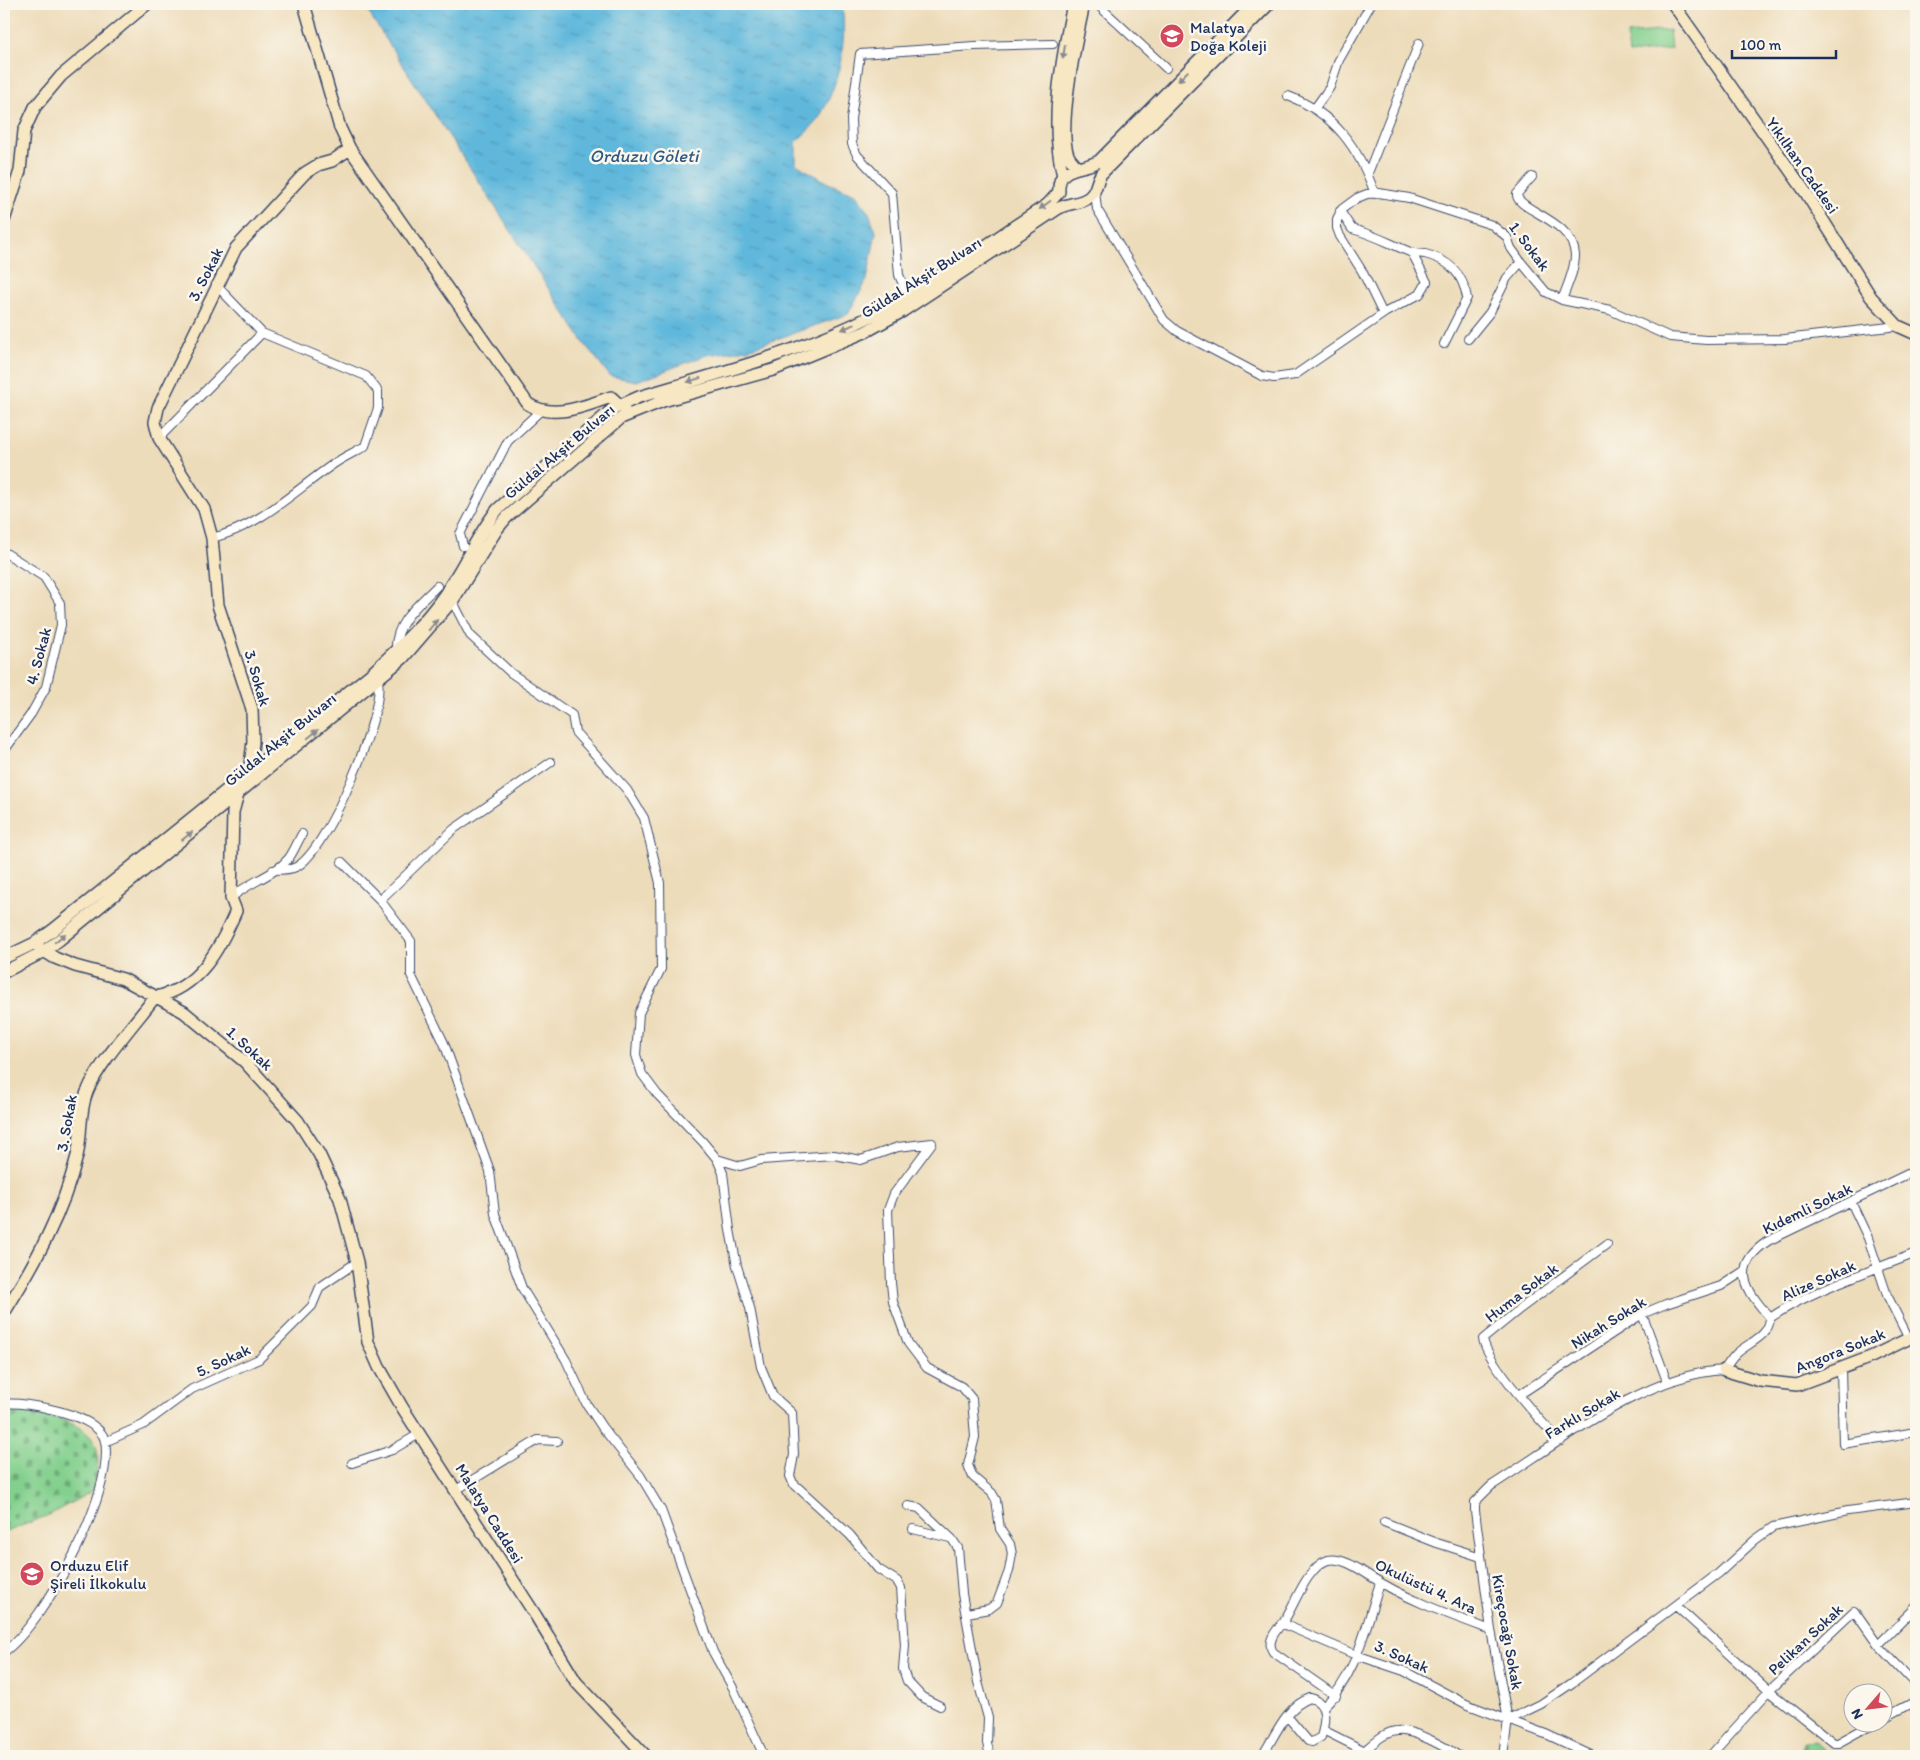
<svg xmlns="http://www.w3.org/2000/svg" width="1920" height="1760" font-family="Itim,sans-serif">
	<defs>
		<pattern id="cemetery-stones" width="16" height="16" patternUnits="userSpaceOnUse" patternTransform="scale(1.25)"><rect width="16" height="16" fill="#83d08e"/><path d="M2 7V4a2 2 0 0 1 4 0v3zM10 15v-3a2 2 0 0 1 4 0v3z" fill="#6aa977"/></pattern>
		<pattern id="water-ripples" width="26" height="14" patternUnits="userSpaceOnUse" patternTransform="scale(1.25)"><rect width="26" height="14" fill="#5fb8dc"/><path d="M2 4q2-2 4 0t4 0M15 11q2-2 4 0t4 0" fill="none" stroke="#4e96b6"/></pattern>
	</defs>
	<rect width="100%" height="100%" fill="#fbf7ec"/>
	<filter id="ink" filterUnits="userSpaceOnUse"><feTurbulence type="fractalNoise" baseFrequency=".02" numOctaves="2"/><feDisplacementMap in="SourceGraphic" scale="10" xChannelSelector="R" yChannelSelector="G"/><feConvolveMatrix kernelMatrix="1 2 1 2 8 2 1 2 1" color-interpolation-filters="sRGB"/></filter>
	<filter id="wash" filterUnits="userSpaceOnUse"><feTurbulence type="fractalNoise" baseFrequency=".0096" numOctaves="4" result="noise"/><feDisplacementMap in="SourceGraphic" scale="20" xChannelSelector="R" yChannelSelector="G"/><feGaussianBlur stdDeviation="1.12" result="paint"/><feColorMatrix in="noise" values="0 0 0 0 0 0 0 0 0 0 0 0 0 0 0 0 0 1.4 0 .05"/><feComposite in="paint" operator="in"/></filter>
	<g filter="url(#wash)">
		<rect width="100%" height="100%" fill="#eddcba"/>
		<!-- cemetery -->
		<path fill="url(#cemetery-stones)" stroke="#4f8076" d="M13,1410C35,1412 83,1420 94,1442C102,1457 96,1476 92,1491L51,1514L4,1533V1412Z
			M1816,1740L1828,1756H1805L1802,1750L1804,1742Z"/>
		<!-- garden -->
		<path fill="#83d08e" stroke="#4f8076" d="M1669,30L1671,49L1629,54L1627,34Z"/>
		<!-- water -->
		<path fill="url(#water-ripples)" stroke="#3d749d" d="M363,4H842C847,42 840,83 820,116C814,126 804,134 796,142V164L828,183L856,194L869,213L876,232L867,280L848,314L748,349L707,355L637,381L610,376L584,343Z"/>
	</g>
	<g filter="url(#ink)">
		<g fill="none" stroke-linecap="round" stroke-linejoin="round">
			<defs>
				<path id="street" d="M1097,4L1166,68
					M1288,96C1334,113 1359,148 1375,194
					M1315,108L1330,87L1339,60L1371,4
					M1368,173L1419,43
					M1532,177L1517,194C1515,210 1573,219 1575,255C1575,270 1567,286 1562,300
					M1095,191L1097,209L1164,320L1177,331L1262,376L1274,378L1295,375L1386,312L1420,294L1427,282L1412,253
					M1340,211L1352,229C1373,234 1390,244 1410,252C1415,254 1420,253 1425,254C1449,260 1463,273 1467,298L1444,344
					M909,299L899,275L892,193L857,155L852,144L851,119L860,54L974,46L1053,44
					M1383,314L1362,271L1340,236L1337,228V219L1342,209L1357,198L1367,194L1379,193L1409,198L1492,225L1507,237L1511,248L1521,262L1546,292L1562,300L1610,310L1670,337L1706,340L1785,339L1898,326
					M1468,339L1490,312L1507,278L1521,262
					M159,438L262,333
					M212,538C261,526 295,490 335,463C344,457 355,452 365,446L378,408V391L366,376L262,333L216,285
					M463,546L460,534L508,441L540,411
					M4,552L44,577L60,603L61,625L46,687L31,714L4,751
					M451,598L470,635L511,673L572,715L575,732L627,790L644,818L660,883L661,969L639,1013L636,1055L642,1074L657,1094L703,1142L717,1159L723,1173L730,1230L737,1266L750,1308L761,1367L773,1396L792,1413L794,1455L790,1476L793,1483L850,1535L878,1569L897,1581L901,1588L905,1645L903,1669L907,1681L922,1697L940,1706
					M396,651C394,623 418,605 437,586
					M342,862L380,900L411,941V975L444,1043L490,1171L495,1214L522,1288L566,1360L586,1403L602,1427L640,1475L661,1510L713,1652L733,1688L764,1756
					M273,870C279,870 290,870 296,867C327,852 385,713 378,681
					M231,898C248,882 274,876 289,858C294,851 298,841 302,834
					M380,900L454,829L551,762
					M932,1143L894,1194L888,1210L891,1283L893,1302L908,1343L927,1368L962,1387L972,1399L975,1437L968,1465L973,1477L992,1493L996,1500L1000,1529L1010,1544L1012,1554L1009,1571L997,1603L989,1609L967,1613
					M717,1159L740,1166L761,1160L834,1155L861,1160L898,1147L932,1143
					M1851,1202L1868,1238L1887,1295L1909,1339
					M1642,1314L1667,1381
					M1770,1318C1746,1290 1729,1267 1768,1241L1916,1170
					M1841,1369L1843,1444L1916,1432
					M1519,1395L1642,1314L1666,1304L1721,1286L1744,1271
					M4,1404C26,1401 100,1415 105,1441C115,1493 45,1622 4,1652
					M1561,1441C1543,1425 1487,1362 1483,1339L1521,1308L1607,1244
					M105,1442L143,1425L192,1389L259,1359L312,1306L320,1287L357,1262
					M352,1463L392,1450L419,1434
					M456,1490L538,1440L557,1441
					M908,1506L919,1508L952,1539L958,1548L962,1594L978,1682L988,1718L987,1743L990,1756
					M1384,1522L1437,1543L1481,1557
					M913,1529L950,1538
					M1676,1606L1769,1691L1834,1743H1838L1876,1722
					M1283,1624L1356,1655L1404,1671L1466,1704L1548,1735L1593,1756
					M1878,1645L1916,1685
					M1336,1696L1273,1652C1264,1639 1282,1626 1288,1614C1297,1598 1309,1566 1328,1560C1342,1557 1359,1569 1370,1576C1407,1600 1450,1615 1491,1630
					M1323,1707C1357,1677 1366,1624 1380,1583
					M1882,1719L1916,1701
					M1508,1720L1541,1704L1572,1683L1719,1573L1755,1540L1773,1527L1848,1511L1916,1502
					M1323,1730L1375,1756
					M1364,1751C1374,1743 1384,1732 1397,1731C1414,1729 1445,1747 1459,1756
					M1262,1756C1276,1735 1285,1707 1310,1698C1329,1702 1325,1723 1321,1737L1312,1742L1308,1741L1287,1716
					M1503,1756L1508,1720L1491,1630L1475,1511V1502L1491,1486C1557,1444 1645,1374 1724,1370C1728,1364 1732,1358 1736,1354C1749,1342 1769,1337 1770,1318C1813,1289 1869,1272 1916,1253
					M1710,1756L1769,1691L1854,1611L1878,1645L1916,1607"/>
				<path id="secondary" d="M304,4L340,128L350,149L528,404C553,420 585,406 611,397L624,409
					M1673,4L1806,193L1871,297L1898,326L1916,334
					M1077,167C1074,163 1070,160 1068,155C1057,125 1077,37 1084,4
					M1063,176C1049,120 1062,60 1073,4
					M4,220L20,171L24,131L35,107L61,76L147,4
					M249,773L253,742L252,709L218,605L212,538L204,509L159,438L155,422L158,408L236,248L305,173L318,165L332,161L350,149
					M39,948L55,958L75,966L123,979L184,1012L245,1062L298,1121L319,1154L340,1199L357,1262L368,1342L379,1367L402,1407L536,1616L576,1682L646,1756
					M4,958L35,943L53,930L372,673C398,649 425,623 445,594C464,566 477,535 498,509L614,408L639,397C712,375 786,356 855,324C923,292 985,245 1048,204L1059,192C1057,164 1082,171 1099,161L1254,4
					M4,972L43,952L59,940L403,658L453,600L497,529L507,517L621,418L663,401L773,370L865,332L903,311L1059,208C1070,202 1086,204 1093,193C1097,187 1097,180 1101,174L1269,4
					M4,1313C35,1263 63,1213 77,1156C82,1135 79,1111 87,1092C98,1064 135,1023 155,997C199,989 220,948 236,911L231,898L233,812L238,794
					M1724,1370L1760,1381L1797,1385L1871,1357L1916,1335"/>
			</defs>
			<!-- street casing -->
			<use href="#street" stroke="#3a496c" stroke-width="10"/>
			<!-- secondary casing -->
			<use href="#secondary" stroke="#3a496c" stroke-width="14"/>
			<!-- street -->
			<use href="#street" stroke="#fff" stroke-width="8"/>
			<!-- secondary -->
			<use href="#secondary" stroke="#f8e7c3" stroke-width="11"/>
		</g>
		<!-- one-way arrows -->
		<defs><path id="oneway-solid" d="M-6-.8H1V-3.2L6.5 0L1 3.2V.8H-6Z" transform="scale(1.25)"/></defs>
		<g fill="#8a8b90">
			<use href="#oneway-solid" transform="translate(1064 52) rotate(98)"/>
			<use href="#oneway-solid" transform="translate(1183 76) rotate(135)"/>
			<use href="#oneway-solid" transform="translate(1045 205) rotate(143)"/>
			<use href="#oneway-solid" transform="translate(848 327) rotate(156)"/>
			<use href="#oneway-solid" transform="translate(694 380) rotate(163)"/>
			<use href="#oneway-solid" transform="translate(433 625) rotate(-50)"/>
			<use href="#oneway-solid" transform="translate(313 734) rotate(-39)"/>
			<use href="#oneway-solid" transform="translate(187 836) rotate(-39)"/>
			<use href="#oneway-solid" transform="translate(60 938) rotate(-39)"/>
		</g>
	</g>
	<!-- icons -->
	<defs>
		<symbol id="school-disc" viewBox="-11 -11 22 22"><circle r="9.5" fill="#d1495b" stroke="#fbf7ec"/><path d="M0-5L7-2L0 1L-7-2ZM-4 1L0 2.5L4 1V4Q0 6-4 4Z" fill="#fff"/></symbol>
	</defs>
	<g fill-rule="evenodd">
		<use href="#school-disc" x="1158" y="22" width="28" height="28"/>
		<use href="#school-disc" x="18" y="1560" width="28" height="28"/>
	</g>
	<g text-anchor="middle" stroke-width="5" stroke-linejoin="round" paint-order="stroke">
		<!-- poi labels -->
		<g font-size="16" fill="#1b2f5e" stroke="#fbf7ec" text-anchor="start">
			<text x="1190" y="33">Malatya<tspan x="1190" dy="18">Doğa Koleji</tspan></text>
			<text x="50" y="1571">Orduzu Elif<tspan x="50" dy="18">Şireli İlkokulu</tspan></text>
		</g>
		<!-- street labels -->
		<g font-size="16" fill="#1b2f5e" stroke="#fbf7ec">
			<text transform="translate(1803 165) rotate(55)" y="6">Yıkılhan Caddesi</text>
			<text transform="translate(1530 246) rotate(53)" y="6">1. Sokak</text>
			<text transform="translate(205 274) rotate(-63)" y="6">3. Sokak</text>
			<text transform="translate(921 277) rotate(-32)" y="6">Güldal Akşit Bulvarı</text>
			<text transform="translate(559 451) rotate(-40)" y="6">Güldal Akşit Bulvarı</text>
			<text transform="translate(38 656) rotate(-75)" y="6">4. Sokak</text>
			<text transform="translate(258 678) rotate(74)" y="6">3. Sokak</text>
			<text transform="translate(280 739) rotate(-39)" y="6">Güldal Akşit Bulvarı</text>
			<text transform="translate(250 1048) rotate(43)" y="6">1. Sokak</text>
			<text transform="translate(66 1123) rotate(-80)" y="6">3. Sokak</text>
			<text transform="translate(1807 1208) rotate(-26)" y="6">Kıdemli Sokak</text>
			<text transform="translate(1818 1280) rotate(-24)" y="6">Alize Sokak</text>
			<text transform="translate(1521 1292) rotate(-37)" y="6">Huma Sokak</text>
			<text transform="translate(1608 1322) rotate(-32)" y="6">Nikah Sokak</text>
			<text transform="translate(1840 1350) rotate(-22)" y="6">Angora Sokak</text>
			<text transform="translate(223 1360) rotate(-25)" y="6">5. Sokak</text>
			<text transform="translate(1582 1413) rotate(-31)" y="6">Farklı Sokak</text>
			<text transform="translate(490 1513) rotate(58)" y="6">Malatya Caddesi</text>
			<text transform="translate(1426 1586) rotate(25)" y="6">Okulüstü 4. Ara</text>
			<text transform="translate(1508 1632) rotate(80)" y="6">Kireçocağı Sokak</text>
			<text transform="translate(1805 1639) rotate(-43)" y="6">Pelikan Sokak</text>
			<text transform="translate(1402 1656) rotate(24)" y="6">3. Sokak</text>
		</g>
		<!-- water labels -->
		<g font-size="18" font-style="italic" fill="#2f5884" stroke="#fbf7ec">
			<text x="644" y="162">Orduzu Göleti</text>
		</g>
	</g>
	<!-- margin -->
	<rect width="1920" height="1760" fill="none" stroke="#fbf7ec" stroke-width="20"/>
	<!-- north arrow -->
	<g transform="translate(1868 1708) rotate(242)"><circle r="24" fill="#fbf7ec" stroke="#a1a7b3"/>
	<path d="M0-4L9 19L0 12L-9 19Z" fill="#d1495b"/>
	<text y="-8" font-size="14" font-weight="bold" text-anchor="middle" fill="#1b2f5e">N</text>
	</g>
	<!-- scale -->
	<path d="M1732 50v8h104v-8" fill="none" stroke="#1b2f5e" stroke-width="2.5"/>
	<text x="1740" y="50" font-size="15" fill="#1b2f5e" stroke="#fbf7ec" stroke-width="4" paint-order="stroke">100 m</text>
</svg>
